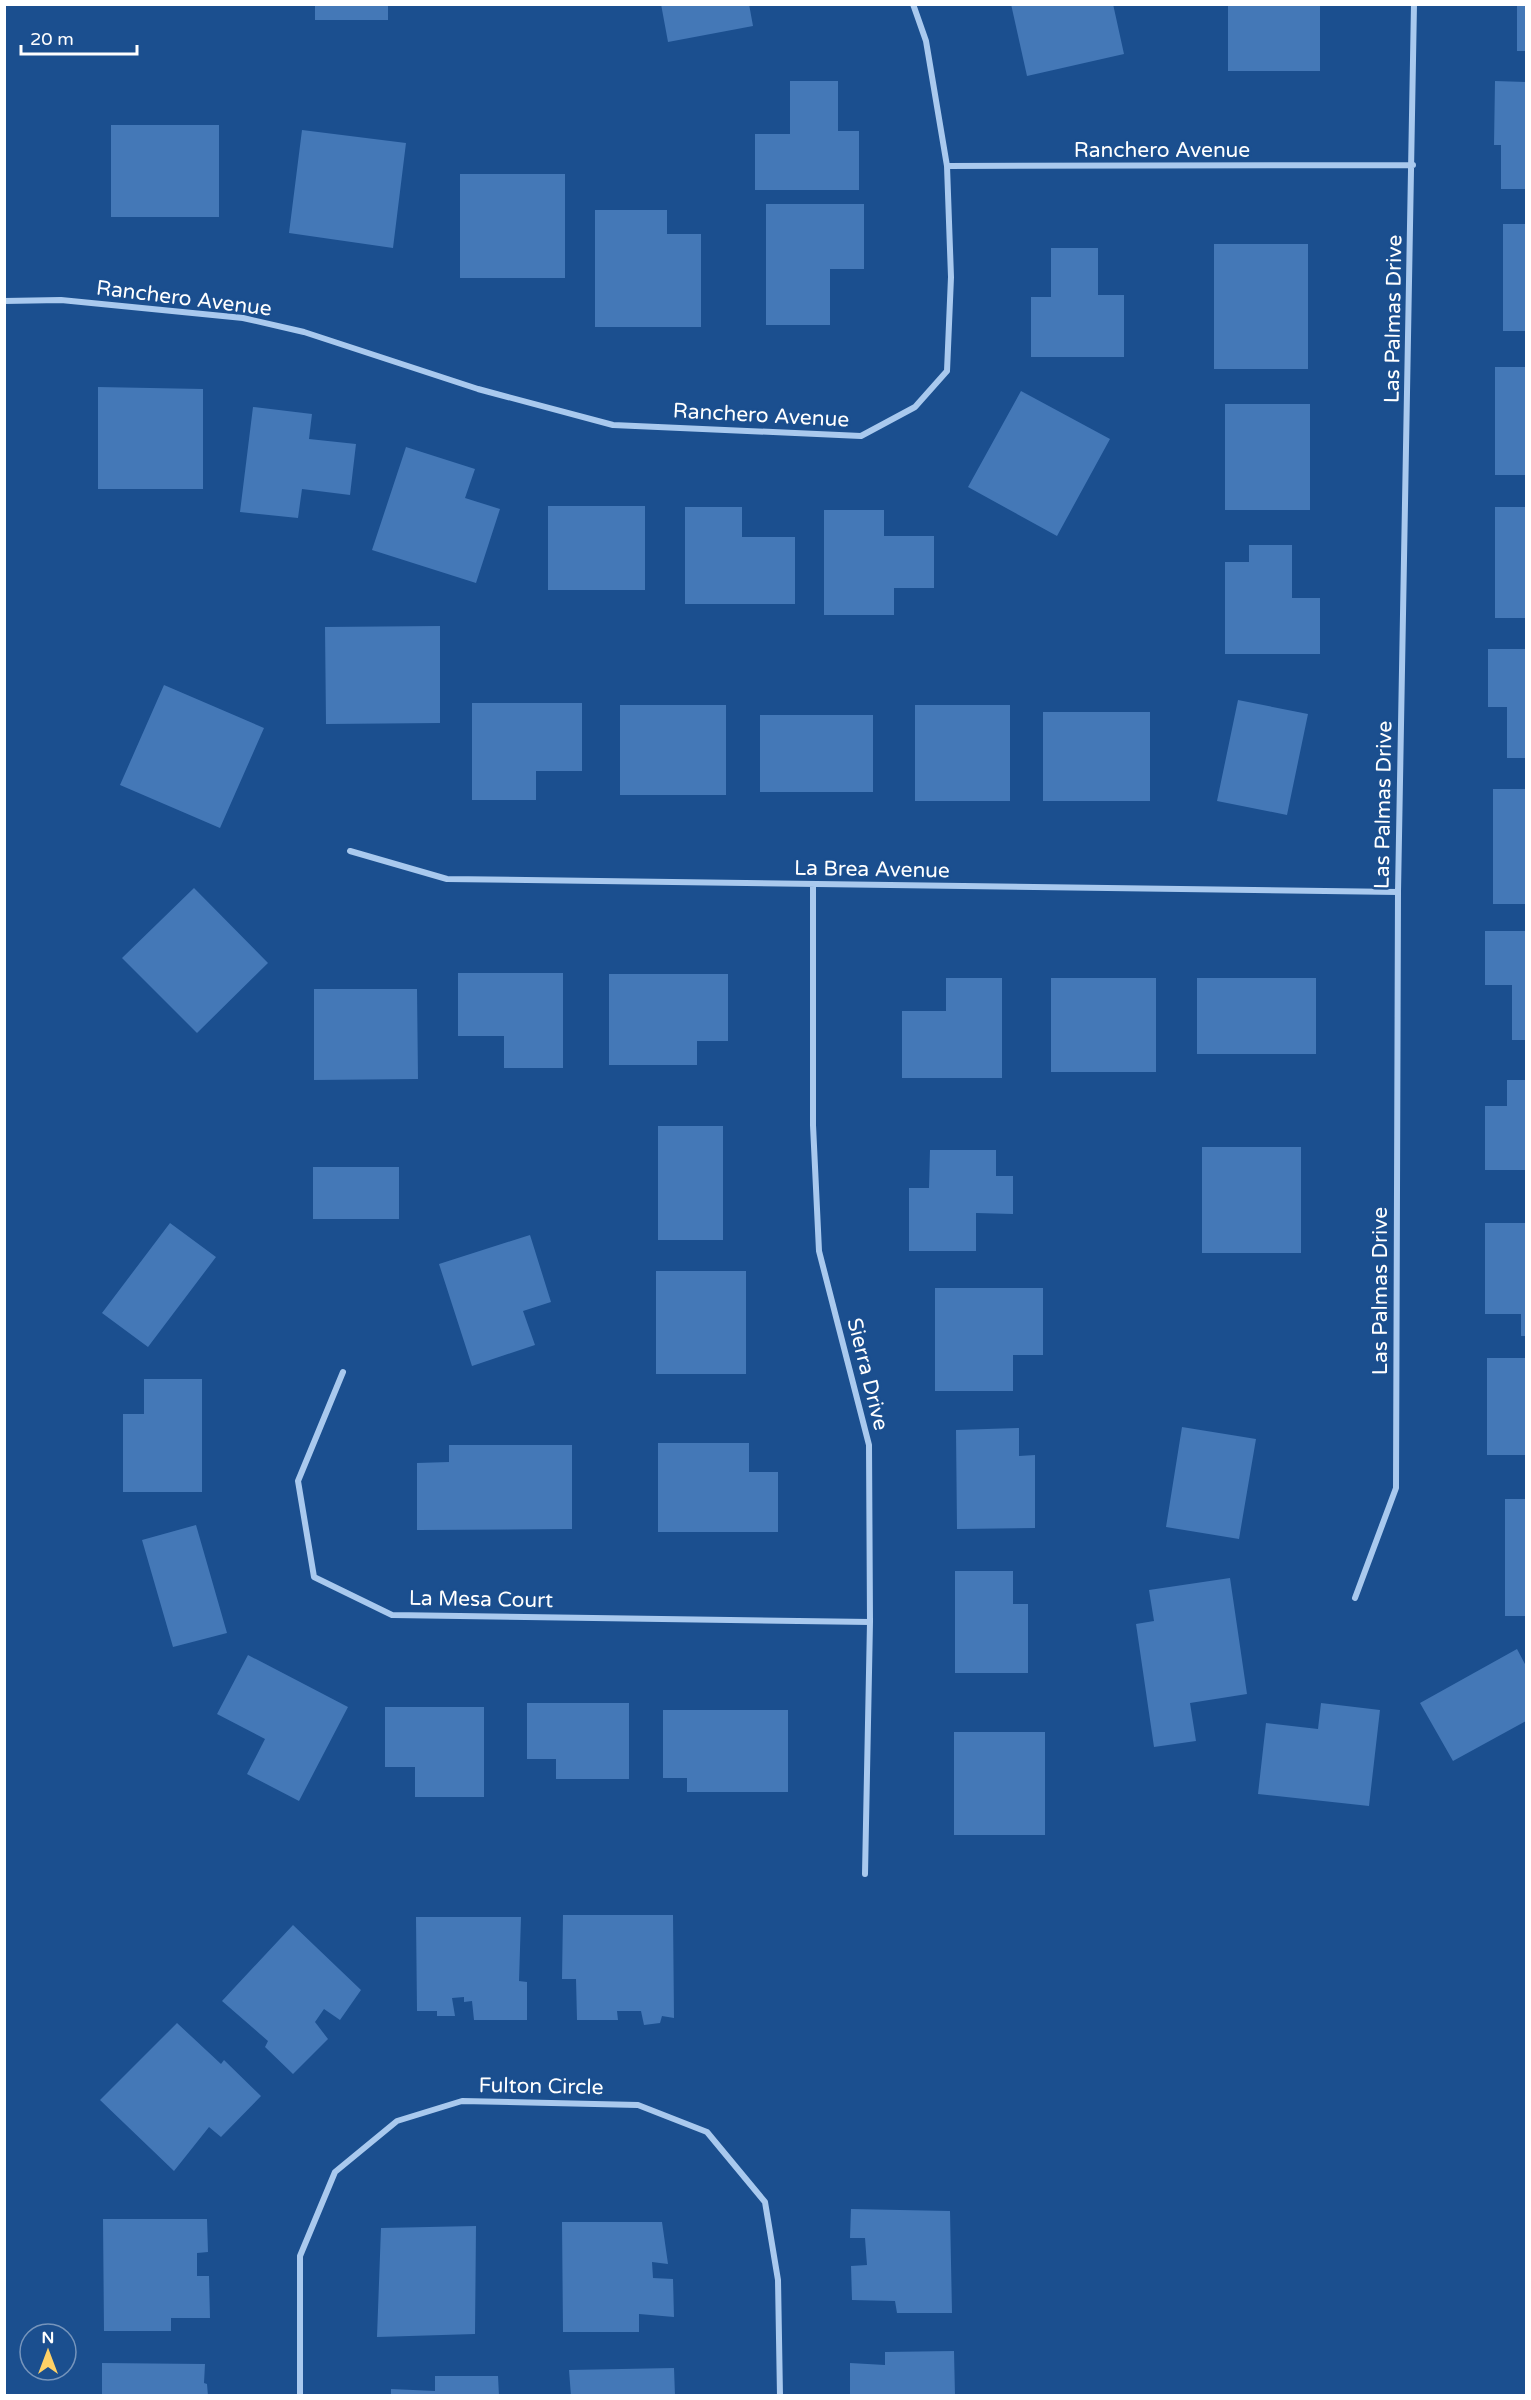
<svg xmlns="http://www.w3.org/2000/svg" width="1531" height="2400" font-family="'Varela Round',sans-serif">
	<rect width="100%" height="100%" fill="#1b4f8f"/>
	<!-- building -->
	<path fill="#4478b7" d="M315,4H388V20H315Z
		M661,4H749L753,26L668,42Z
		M1011,4H1113L1124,54L1027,76Z
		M1228,4H1320V71H1228Z
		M1517,4H1526V51H1517Z
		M790,81H838V131H859V190H755V134H790Z
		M1495,81L1526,82V189H1501V145H1494Z
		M111,125H219V217H111Z
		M302,130L406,143L393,248L289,233Z
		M460,174H565V278H460Z
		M766,204H864V269H830V325H766Z
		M595,210H667V234H701V327H595Z
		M1503,224H1526V331H1503Z
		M1214,244H1308V369H1214Z
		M1051,248H1098V295H1124V357H1031V297H1051Z
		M1495,367H1526V475H1495Z
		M98,387L203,389V489H98Z
		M1021,391L1110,439L1057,536L968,487Z
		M1225,404H1310V510H1225Z
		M253,407L312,414L309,439L356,444L350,495L302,489L298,518L240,512Z
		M406,447L475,469L465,498L500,509L476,583L372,550Z
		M548,506H645V590H548Z
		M685,507H742V537H795V604H685Z
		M1495,507H1526V618H1495Z
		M824,510H884V536H934V588H894V615H824Z
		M1249,545H1292V598H1320V654H1225V562H1249Z
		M440,626V723L326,724L325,627Z
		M1488,649H1526V758H1507V707H1488Z
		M164,685L264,728L220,828L120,785Z
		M1238,700L1308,714L1287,815L1217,801Z
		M472,703H582V771H536V800H472Z
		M620,705H726V795H620Z
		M915,705H1010V801H915Z
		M1043,712H1150V801H1043Z
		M760,715H873V792H760Z
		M1493,789H1526V904H1493Z
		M194,888L268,963L197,1033L122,958Z
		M1485,931H1526V1040H1512V985H1485Z
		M458,973H563V1068H504V1036H458Z
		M609,974H728V1041H697V1065H609Z
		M946,978H1002V1078H902V1011H946Z
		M1051,978H1156V1072H1051Z
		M1197,978H1316V1054H1197Z
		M314,989H417L418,1079L314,1080Z
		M1507,1080H1526V1170H1485V1106H1507Z
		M658,1126H723V1240H658Z
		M1202,1147H1301V1253H1202Z
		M930,1150H996V1176H1013V1214L976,1213V1251H909V1188H929Z
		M313,1167H399V1219H313Z
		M170,1223L216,1257L148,1347L102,1313Z
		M1485,1223H1526V1336H1521V1314H1485Z
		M530,1235L551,1302L523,1311L535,1345L472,1366L439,1264Z
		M656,1271H746V1374H656Z
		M935,1288H1043V1355H1013V1391H935Z
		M1487,1358H1526V1455H1487Z
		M144,1379H202V1492H123V1414H144Z
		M1182,1427L1256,1439L1239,1539L1166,1527Z
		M1019,1428V1456L1035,1455V1528L957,1529L956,1430Z
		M658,1443H749V1472H778V1532H658Z
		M449,1445H572V1529L417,1530V1463L449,1462Z
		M1505,1499H1526V1616H1505Z
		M196,1525L227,1633L173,1647L142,1540Z
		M955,1571H1013V1604H1028V1673H955Z
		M1230,1578L1247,1694L1190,1703L1196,1741L1154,1747L1136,1624L1154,1621L1149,1590Z
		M1517,1649L1526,1666V1721L1453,1761L1420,1703Z
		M248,1655L348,1707L299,1801L247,1774L265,1739L217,1714Z
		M527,1703H629V1779H556V1759H527Z
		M1321,1703L1380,1710L1369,1806L1258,1794L1266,1723L1318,1729Z
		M385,1707H484V1797H415V1767H385Z
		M663,1710H788V1792H687V1778H663Z
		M954,1732H1045V1835H954Z
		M563,1915H673L674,2018L662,2016L660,2023L644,2025L641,2011H617L618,2020H577L576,1979H562Z
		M416,1917H521L519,1981L527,1982V2020H474L472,2001L464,2002V1997L452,1998L455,2016H437V2011H417Z
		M293,1925L361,1990L340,2020L324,2009L315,2022L328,2039L293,2074L265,2047L268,2041L222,2001Z
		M177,2023L221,2064L224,2060L261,2096L221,2137L209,2127L174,2171L100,2100Z
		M851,2209L950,2211L952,2313H897L895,2301L852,2300L851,2266L867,2265L865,2238H850Z
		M103,2219H207L208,2252L197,2253V2276H209L210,2318H171V2331H104Z
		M562,2222H662L668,2264L652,2262L653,2278L673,2279L674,2317L639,2314V2332H563Z
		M476,2226L475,2334L377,2337L381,2228Z
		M954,2351L955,2396H850V2363L885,2365V2352Z
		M102,2363L205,2364L204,2383L207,2384L208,2396H102Z
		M674,2368L675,2396H571L569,2370Z
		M435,2376H498L499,2396H391V2389L435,2391Z"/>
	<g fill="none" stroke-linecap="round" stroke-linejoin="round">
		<!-- street -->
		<path stroke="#a9c9ee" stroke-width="6" d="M947,166L1413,165
			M4,301L61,300L243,318L304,332L478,389L613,425L861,436L915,407L947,371L951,277L947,166L926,41L913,4
			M350,851L447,879L1398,892
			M813,884V1125L819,1251L869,1445L870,1622L865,1874
			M343,1372L298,1481L314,1577L392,1615L870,1622
			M1355,1598L1396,1488L1398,892L1414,4
			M300,2396V2256L335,2172L397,2121L462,2101L638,2105L707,2132L765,2202L778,2280L780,2396"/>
	</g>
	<g text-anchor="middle" stroke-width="5" stroke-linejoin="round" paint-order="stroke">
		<!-- street labels -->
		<g font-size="21" fill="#fff" stroke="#1b4f8f">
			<text x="1162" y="157">Ranchero Avenue</text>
			<text transform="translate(184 298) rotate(7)" y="7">Ranchero Avenue</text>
			<text transform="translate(1393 319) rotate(-89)" y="7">Las Palmas Drive</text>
			<text transform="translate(761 415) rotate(3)" y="7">Ranchero Avenue</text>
			<text transform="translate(1383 805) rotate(-89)" y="7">Las Palmas Drive</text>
			<text transform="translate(872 869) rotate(1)" y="7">La Brea Avenue</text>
			<text transform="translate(1380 1291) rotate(-90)" y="7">Las Palmas Drive</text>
			<text transform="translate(868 1374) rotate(76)" y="7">Sierra Drive</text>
			<text transform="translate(481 1599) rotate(1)" y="7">La Mesa Court</text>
			<text transform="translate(541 2086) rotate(1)" y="7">Fulton Circle</text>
		</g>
	</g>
	<!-- border -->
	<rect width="1531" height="2400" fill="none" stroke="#ffffff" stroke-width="12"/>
	<!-- north arrow -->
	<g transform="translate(48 2352)"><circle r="28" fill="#1b4f8f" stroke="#7695bc" stroke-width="1.5"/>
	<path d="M0-4.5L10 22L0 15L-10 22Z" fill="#ffd166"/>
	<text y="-9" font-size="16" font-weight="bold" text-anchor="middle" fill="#ffffff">N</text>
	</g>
	<!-- scale -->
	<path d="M21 45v9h116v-9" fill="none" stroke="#ffffff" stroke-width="3"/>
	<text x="30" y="45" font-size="18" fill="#ffffff" stroke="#1b4f8f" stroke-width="4.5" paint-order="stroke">20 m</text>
</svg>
